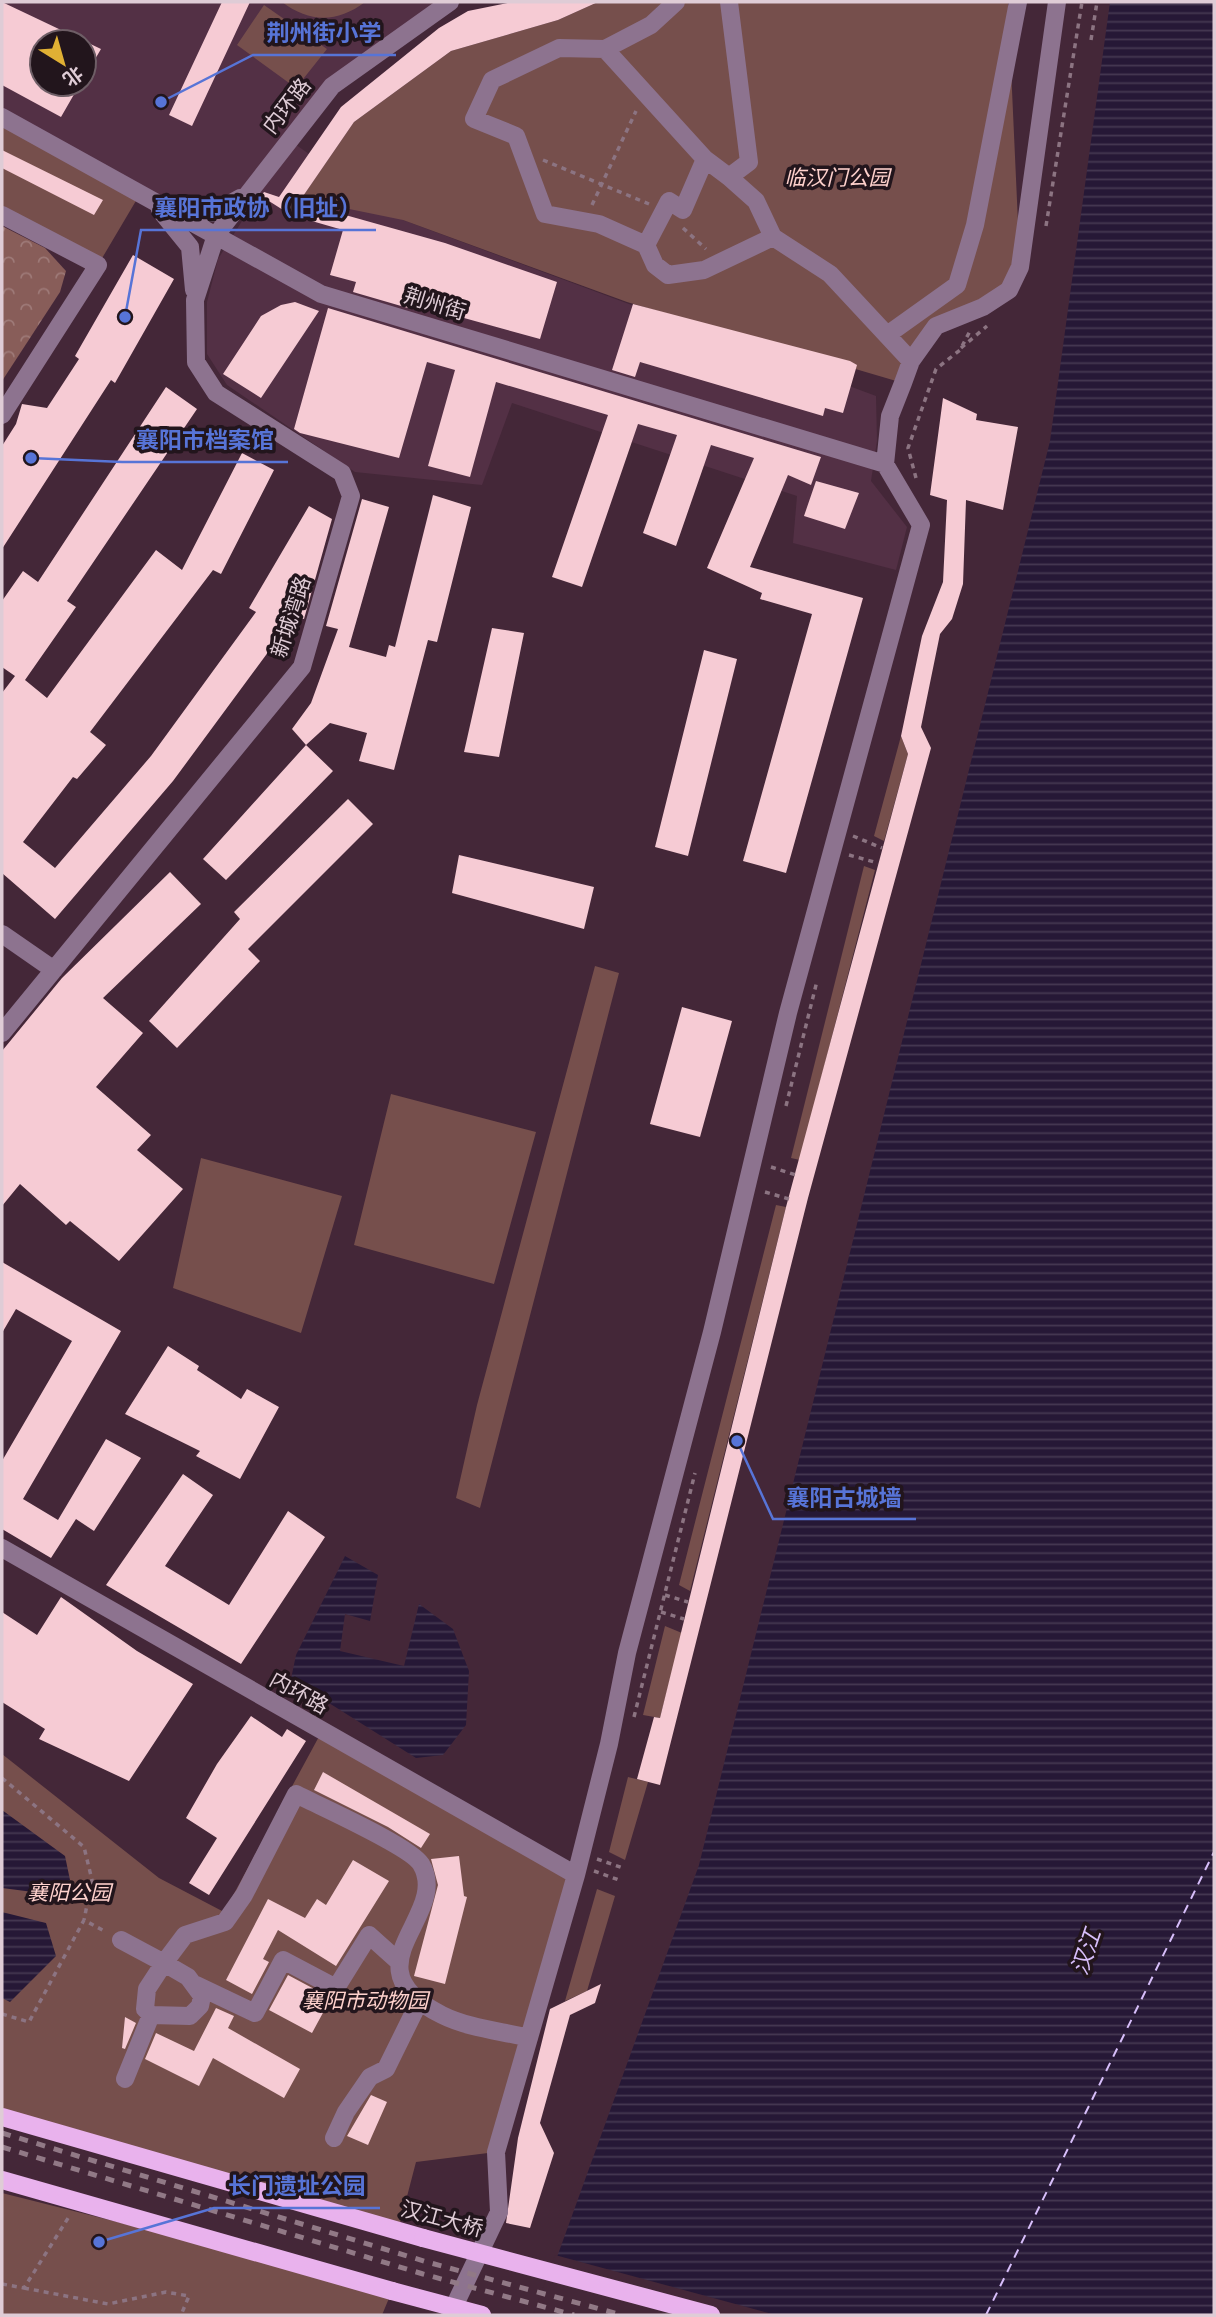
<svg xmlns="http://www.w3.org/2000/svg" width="1216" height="2317" font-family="Georgia,'Noto Sans SC',serif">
	<defs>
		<pattern id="forest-crowns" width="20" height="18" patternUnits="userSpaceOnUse" patternTransform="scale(1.75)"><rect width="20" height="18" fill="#885d59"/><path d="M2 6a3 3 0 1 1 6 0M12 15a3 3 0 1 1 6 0" fill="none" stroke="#9e7a78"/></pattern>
		<pattern id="water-rules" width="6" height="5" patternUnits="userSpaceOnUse" patternTransform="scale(1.75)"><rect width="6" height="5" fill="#261836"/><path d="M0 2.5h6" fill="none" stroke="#453852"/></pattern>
	</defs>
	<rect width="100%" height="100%" fill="#442738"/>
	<!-- built -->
	<path fill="#533045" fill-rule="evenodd" d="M2,2H450L332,86L247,194L213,213L154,201L2,117ZM42,42H84V84H42Z
		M292,142L403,220L876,396L877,441L871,481L907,527L896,570L793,543L797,496L512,403L482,485L355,472L227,385L207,354V302L218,259Z"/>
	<!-- forest -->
	<path fill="url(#forest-crowns)" d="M2,226L45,248L66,271L60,292L2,381Z"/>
	<!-- park -->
	<path fill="#764f4c" d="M282,2H365C337,23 310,23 282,2Z
		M598,2H1008L1020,267L1009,290L936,326L903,383L627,302L403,220L310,201L299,202L354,122L451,51L558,20Z
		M264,5L327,49L296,88L237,45Z
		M2,117L140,194L98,265L2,215Z
		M901,736L908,754L884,841L874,836Z
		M864,866L875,870L800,1160L791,1158Z
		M595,966L619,973L480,1508L456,1498L477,1405Z
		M391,1094L536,1132L494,1284L354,1245Z
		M201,1158L342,1196L301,1333L173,1288Z
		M776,1205L786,1207L690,1591L679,1585Z
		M665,1626L682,1633L660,1718L643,1715Z
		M322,1731L576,1875L496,2152L416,2162L398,2231L2,2117V1754L159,1878L224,1912Z
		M628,1777L648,1782L625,1860L609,1852Z
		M597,1889L615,1896L587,1991L565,2001Z
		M2,2193L392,2291L382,2315H2Z"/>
	<!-- water -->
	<path fill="url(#water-rules)" d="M1110,2H1214V2315H536L699,1865L1050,441Z
		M345,1556L378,1575L370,1621L345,1614L340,1651L404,1666L419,1604L453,1629L469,1671L466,1725L443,1755L416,1758L291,1679L296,1655Z
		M2,1810L65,1856L70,1880L41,1893L2,1888Z
		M2,1912L46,1923L56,1956L10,2002L2,1998Z"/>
	<!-- pier -->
	<path fill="#442738" d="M555,2255L776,2315H533Z"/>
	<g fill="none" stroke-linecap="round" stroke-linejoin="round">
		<!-- ferry -->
		<path stroke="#d7befa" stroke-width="2" stroke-dasharray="9 7" stroke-linecap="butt" d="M986,2315L1214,1852"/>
	</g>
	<!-- building -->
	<path fill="#f6cbd4" d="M2,2L101,49L84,78V42H42V84H80L61,117L2,85Z
		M222,2H250L192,126L169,115Z
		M512,2H598L558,20L451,51L354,122L299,202L445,243L557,282L540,339L410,303L408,308L353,292L356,282L330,275L343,230L291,215L261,196L264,192L279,197L341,107L439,28L468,11Z
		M2,150L103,200L94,215L2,168Z
		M133,255L174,279L115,383L111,380L2,549V446L16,424L22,404L47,408L79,359L75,356Z
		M295,302L319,311L261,398L223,374L261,316L281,305Z
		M633,304L850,361L857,365L843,413L825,408L823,416L640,362L635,377L612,370Z
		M328,308L821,457L811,485L788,475L750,567L863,598L786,873L743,861L812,614L760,599L762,593L707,568L754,458L711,445L676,546L643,533L677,435L638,424L582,587L552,577L608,415L496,382L470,477L428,466L455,370L427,362L399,458L300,433L294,429Z
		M166,387L197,409L67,601L76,607L25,680L47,698L156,550L182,570L242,453L274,470L221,574L213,570L90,732L106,745L77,779L73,777L23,842L55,868L151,756L256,612L249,608L309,506L332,519L304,619L294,617L173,781L55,919L2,873V693L15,676L2,667V601L23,571L38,582Z
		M943,398L977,414L976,420L1018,427L1003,510L966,500L963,584L952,619L940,634L921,727L931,748L808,1198L660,1785L637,1779L654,1717L660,1718L786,1207L908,754L901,736L922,636L943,582L947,500L930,495Z
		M816,481L859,493L845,529L804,516Z
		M433,495L471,507L437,642L428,640L394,770L359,761L367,733L330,723L306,745L292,729L311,703L338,629L326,626L362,499L389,507L349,647L386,657L389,645L395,647Z
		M492,628L524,633L499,757L464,752Z
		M704,650L737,659L688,856L655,847Z
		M306,745L333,771L226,880L203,859Z
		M348,799L373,824L248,949L260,961L177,1048L149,1021L240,919L234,912Z
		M459,855L594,887L584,929L452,893Z
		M170,872L201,904L103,998L143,1033L96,1087L151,1135L137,1150L183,1189L119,1261L70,1221L66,1225L20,1184L2,1206V1051L62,978Z
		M682,1007L732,1021L700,1137L650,1124Z
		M2,1262L121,1331L23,1499L58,1520L106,1439L141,1458L94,1531L76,1519L51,1558L2,1529V1461L72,1341L16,1309L2,1333Z
		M168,1346L199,1366L197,1370L241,1399L247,1389L279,1407L240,1479L196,1456L200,1451L125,1414Z
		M183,1474L213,1495L165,1566L229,1605L288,1511L325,1537L241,1664L106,1585Z
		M61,1597L137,1651L193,1684L129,1781L39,1739L45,1729L2,1702V1612L37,1635Z
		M251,1716L282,1737L287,1729L306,1741L209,1895L189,1883L217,1838L186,1818L217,1764Z
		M323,1772L430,1834L421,1848L388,1827L314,1790Z
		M459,1856L464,1896L467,1897L445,1984L414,1976L438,1885L431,1859Z
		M353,1860L389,1881L336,1966L278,1930L263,1959L269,1962L252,1994L226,1980L268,1899L305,1918L317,1899L326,1905Z
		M288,1975L331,1998L312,2033L269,2010Z
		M601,1984L595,2003L570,2015L540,2123L554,2153L530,2228L506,2223L518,2138L550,2009Z
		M216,2008L234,2016L228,2028L300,2069L284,2098L213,2058L199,2086L145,2059L156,2033L194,2051Z
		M125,2017L136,2023L125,2049L122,2048Z
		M371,2095L387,2102L368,2145L347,2136Z"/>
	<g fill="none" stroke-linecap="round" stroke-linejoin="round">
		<!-- path -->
		<path stroke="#8c7482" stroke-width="3.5" stroke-dasharray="5 5" stroke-linecap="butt" d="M1091,40L1097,2
			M543,160L649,204
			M592,205L636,111
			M1046,226L1082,2
			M683,228L706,249
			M961,348L987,326
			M916,478L908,448L936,369L960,350L970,331
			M853,836L882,848
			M849,855L878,863
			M786,1106L817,981
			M771,1167L796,1175
			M765,1192L789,1199
			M665,1595L688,1602
			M661,1612L684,1619
			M634,1717L695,1473
			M2,1778L84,1847L92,1880L84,1920
			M597,1859L623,1868
			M594,1871L619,1880
			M2,2014L29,2022L84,1920L106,1932
			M2,2284L24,2288L70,2215
			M24,2288L108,2304L166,2292L189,2296L181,2315"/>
		<!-- minor -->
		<path stroke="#8d738f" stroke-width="18" d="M605,49L651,25L676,2
			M2,117L321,294L885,464
			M705,159L683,210L669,201L646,245L599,224L545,214L516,136L474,119L492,80L559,48L605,49L705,159L729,177L749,162L729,2
			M729,177L756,201L773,237L830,274L911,361
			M171,205L213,213L240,198
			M160,210L190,247L194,290
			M2,215L98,265L2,415
			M646,245L655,265L668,275L704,270L773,237
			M887,335L957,285L975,225L1018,2
			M2,934L54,970
			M2,1033L302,667L351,496L342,473L216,393L196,362L195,300L216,235L332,86L450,2
			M2,1548L576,1875
			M121,1940L164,1963L185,1935L225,1922L244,1895L296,1794C319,1806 410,1846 421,1864C452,1916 343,1966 442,2015C468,2028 501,2031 529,2038
			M164,1963L188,1977L202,1996L200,2006L190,2016L151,2015L145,2009L147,1989Z
			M196,1985L255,2013L283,1960L336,1988L369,1935L398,1961
			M125,2079L151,2015
			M334,2138L346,2112L370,2077L386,2069L420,2000
			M450,2315L499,2212L496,2152L576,1875L609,1744L627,1653L712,1332L788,1013L921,525L885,464L890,416L903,383L911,361L936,326L983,307L1009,290L1020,267L1057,2"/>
		<!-- major -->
		<path stroke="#e9b2ed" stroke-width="18" d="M2,2117L423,2238
			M2,2180L392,2291"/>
		<!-- rail -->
		<path stroke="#917986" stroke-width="5" stroke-dasharray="9 9" stroke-linecap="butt" d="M2,2133L427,2262L622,2315
			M2,2147L423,2274L574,2315"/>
		<!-- major-bridge -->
		<path stroke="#e9b2ed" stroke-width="18" d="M423,2238L711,2315
			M392,2291L482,2315"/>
	</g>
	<g text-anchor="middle" stroke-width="7" stroke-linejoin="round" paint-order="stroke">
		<!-- street labels -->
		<g font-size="21" fill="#dfccd6" stroke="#22151c">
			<text transform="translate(287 106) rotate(-52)" y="7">内环路</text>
			<text transform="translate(435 304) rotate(17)" y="7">荆州街</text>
			<text transform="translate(291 617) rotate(-72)" y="7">新城湾路</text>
			<text transform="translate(299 1693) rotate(29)" y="7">内环路</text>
			<text transform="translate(442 2219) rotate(15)" y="7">汉江大桥</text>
		</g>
		<!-- park labels -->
		<g font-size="21" font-style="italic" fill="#fed1cc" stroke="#22151c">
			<text x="837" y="185">临汉门公园</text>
			<text x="69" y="1900">襄阳公园</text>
			<text x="365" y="2008">襄阳市动物园</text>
		</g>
		<!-- water labels -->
		<g font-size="23" font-style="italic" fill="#d7befa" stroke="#22151c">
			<text transform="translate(1086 1952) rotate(-71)" y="8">汉江</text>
		</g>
	</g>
	<!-- callouts -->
	<path fill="none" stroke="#5774d7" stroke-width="2.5" d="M161 102L253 55H396M125 317L141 230H376M31 458L122 462H288M737 1441L773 1519H916M99 2242L214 2208H380"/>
	<g fill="#5774d7" stroke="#22151c" stroke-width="2.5">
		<circle cx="161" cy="102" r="7"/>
		<circle cx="125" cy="317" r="7"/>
		<circle cx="31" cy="458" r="7"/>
		<circle cx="737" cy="1441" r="7"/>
		<circle cx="99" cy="2242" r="7"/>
	</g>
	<g font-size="23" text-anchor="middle" font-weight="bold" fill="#5774d7" stroke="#22151c" stroke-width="7" stroke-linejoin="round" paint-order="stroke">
		<text x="324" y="41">荆州街小学</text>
		<text x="258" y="216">襄阳市政协（旧址）</text>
		<text x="205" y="448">襄阳市档案馆</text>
		<text x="844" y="1506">襄阳古城墙</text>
		<text x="297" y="2194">长门遗址公园</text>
	</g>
	<!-- border -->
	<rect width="1216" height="2317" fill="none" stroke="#dfccd6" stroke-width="7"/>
	<!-- north arrow -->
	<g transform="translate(63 63) rotate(143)"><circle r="33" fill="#22151c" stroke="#6e5e66" stroke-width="2"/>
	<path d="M0-5L12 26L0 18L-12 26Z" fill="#e0b034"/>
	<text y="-10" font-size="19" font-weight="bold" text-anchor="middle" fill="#dfccd6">北</text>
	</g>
</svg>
